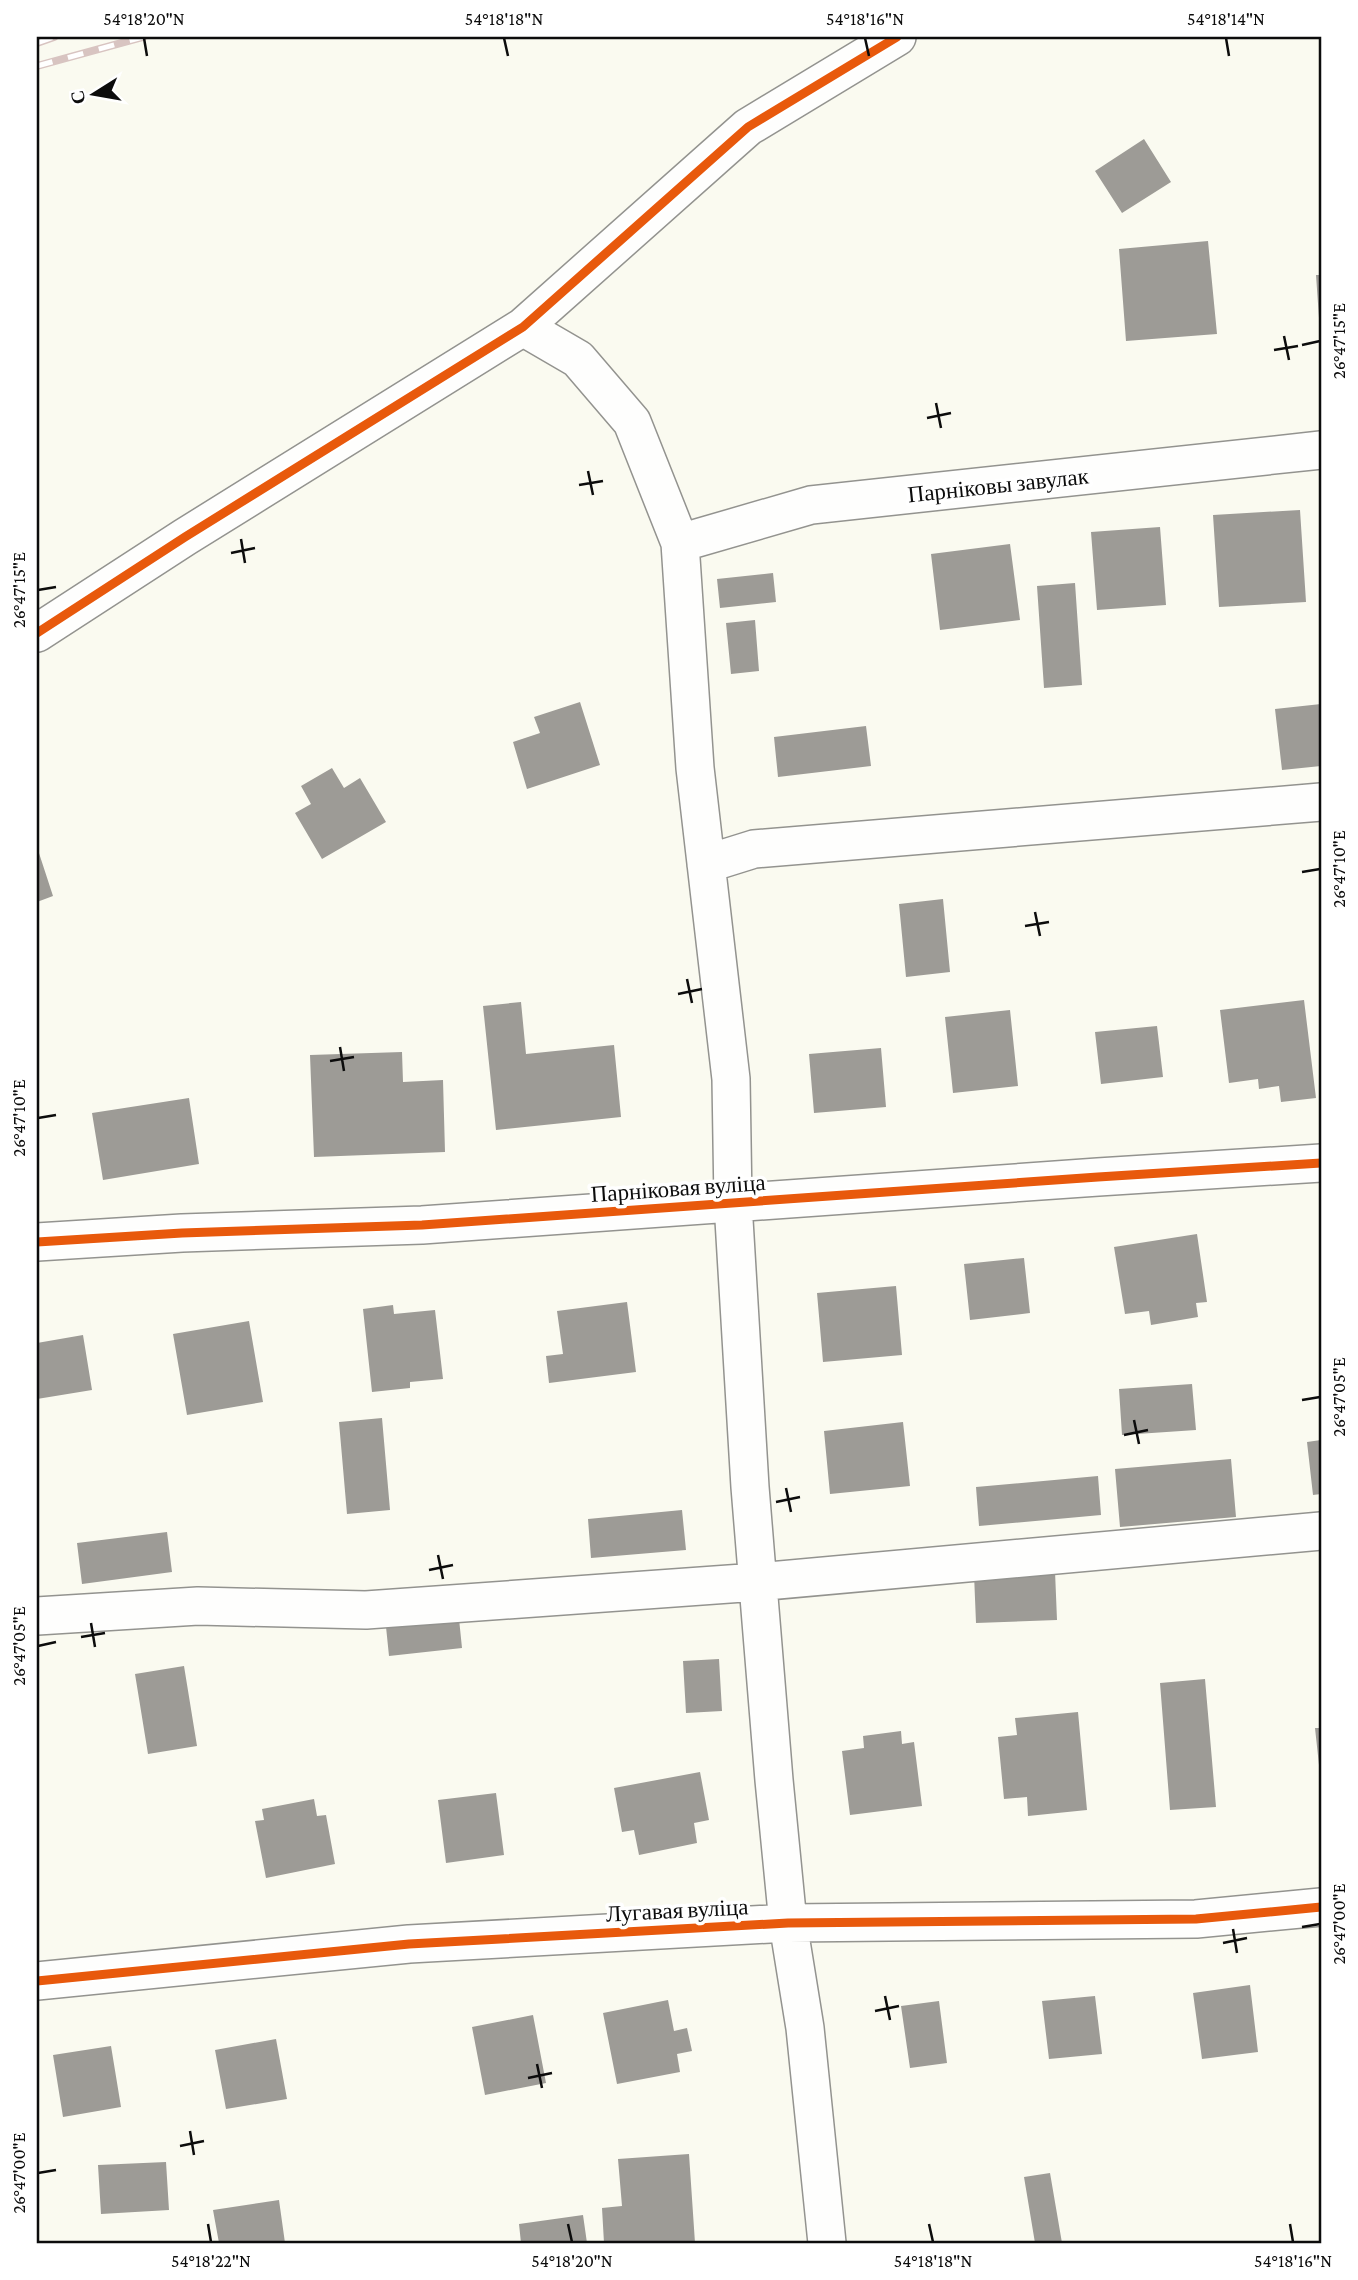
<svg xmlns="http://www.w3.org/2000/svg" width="1358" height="2280" font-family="'Crimson Pro',serif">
	<rect width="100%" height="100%" fill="#fafaf0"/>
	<!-- building -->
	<path fill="#9d9b96" d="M1144,139L1171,182L1122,213L1095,171Z
		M1208,241L1217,334L1126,341L1119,249Z
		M1316,275H1321V318H1319Z
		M1300,510L1306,602L1219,607L1213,515Z
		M1160,527L1166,605L1097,610L1091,532Z
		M1010,544L1020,620L940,630L931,554Z
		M773,573L776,602L720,608L717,579Z
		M1075,583L1082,685L1044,688L1037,586Z
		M755,620L759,671L731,674L726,623Z
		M580,702L600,765L527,789L513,742L540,733L534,717Z
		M1321,704V766L1282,770L1275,709Z
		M866,726L871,766L778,777L774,737Z
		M332,768L344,788L360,778L386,822L322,859L295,813L311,804L301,786Z
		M37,847L53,896L37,902Z
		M943,899L950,972L906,977L899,904Z
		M1304,1000L1316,1098L1281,1102L1279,1086L1259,1089L1258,1079L1229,1083L1220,1010Z
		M521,1002L526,1054L614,1045L621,1117L496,1130L483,1006Z
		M1010,1010L1018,1086L953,1093L945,1017Z
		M1157,1026L1163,1077L1101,1084L1095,1032Z
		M881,1048L886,1107L814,1113L809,1054Z
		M402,1052L403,1082L443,1080L445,1152L314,1157L310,1055Z
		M189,1098L199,1164L103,1180L92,1113Z
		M1197,1234L1207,1302L1196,1303L1198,1317L1151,1325L1149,1311L1125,1314L1114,1247Z
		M1024,1258L1030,1313L970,1320L964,1264Z
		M896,1286L902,1355L823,1362L817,1293Z
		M627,1302L636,1372L549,1383L546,1356L563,1354L557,1311Z
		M393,1305L394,1314L435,1310L443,1379L410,1382V1388L372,1392L363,1309Z
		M249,1321L263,1402L187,1415L173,1334Z
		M83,1335L92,1390L37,1399V1343Z
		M1192,1384L1196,1430L1122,1435L1119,1389Z
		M382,1418L390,1510L347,1514L339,1422Z
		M903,1422L910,1486L830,1494L824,1431Z
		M1321,1440V1494L1313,1495L1307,1442Z
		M1231,1459L1236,1517L1120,1527L1115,1469Z
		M1098,1476L1101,1515L979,1526L976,1487Z
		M682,1510L686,1550L591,1558L588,1519Z
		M167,1532L172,1572L82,1584L77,1543Z
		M1055,1571L1057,1620L976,1623L974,1574Z
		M458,1609L462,1648L389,1656L385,1617Z
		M719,1659L722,1711L686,1713L683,1661Z
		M184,1666L197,1746L148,1754L135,1674Z
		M1205,1679L1216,1807L1170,1810L1160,1683Z
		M1078,1712L1087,1810L1028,1816L1027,1797L1004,1799L998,1737L1017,1735L1015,1718Z
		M1315,1728H1321V1765H1319Z
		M901,1731L902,1744L914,1742L922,1806L850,1815L842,1751L864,1748L863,1736Z
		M700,1772L709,1820L694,1823L697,1843L639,1855L634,1830L622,1832L614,1788Z
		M496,1793L504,1855L446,1863L438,1800Z
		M314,1799L317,1816L326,1815L335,1864L266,1878L255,1821L264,1820L262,1809Z
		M1250,1985L1258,2052L1202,2059L1193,1993Z
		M1095,1996L1102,2054L1049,2059L1042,2001Z
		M668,2000L674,2031L687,2028L692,2051L677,2054L680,2072L617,2084L603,2013Z
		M939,2001L947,2063L910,2068L901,2006Z
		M533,2015L546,2083L485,2095L472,2027Z
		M276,2039L287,2099L226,2109L215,2050Z
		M111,2046L121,2107L63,2117L53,2055Z
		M689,2154L695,2243H604L602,2208L622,2206L618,2159Z
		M166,2162L169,2210L101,2214L98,2165Z
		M1050,2173L1062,2243H1035L1024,2177Z
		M279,2200L285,2243H219L213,2210Z
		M583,2215L587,2243H521L519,2224Z"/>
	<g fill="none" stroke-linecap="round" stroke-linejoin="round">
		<defs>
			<path id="minor" d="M523,327L578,359L632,422L680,543L695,768L731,1079L733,1203L750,1487L774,1780L788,1923L805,2028L827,2243
				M680,543L811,505L1321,450
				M37,633L185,537L523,327L748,127L897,37
				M706,864L754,849L1321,802
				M37,1242L182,1233L422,1225L1098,1177L1321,1163
				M37,1616L198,1606L366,1610L757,1582L1321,1531
				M37,1981L409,1944L788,1923L1196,1919L1321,1907"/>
		</defs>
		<!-- minor casing -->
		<use href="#minor" stroke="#93938f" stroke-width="40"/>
		<!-- minor -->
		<use href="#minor" stroke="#fefefd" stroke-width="37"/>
		<defs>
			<path id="rail" d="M37,43L54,37
				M37,66L143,37"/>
		</defs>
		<!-- rail casing -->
		<use href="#rail" stroke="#d8c4c1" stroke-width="8"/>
		<!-- rail -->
		<use href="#rail" stroke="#fff" stroke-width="5" stroke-dasharray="16" stroke-linecap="butt"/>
		<defs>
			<path id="cycleway" d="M37,633L185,537L523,327L748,127L897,37
				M37,1242L182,1233L422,1225L1098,1177L1321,1163
				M37,1981L409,1944L788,1923L1196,1919L1321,1907"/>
		</defs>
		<!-- cycleway casing -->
		<use href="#cycleway" stroke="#fff" stroke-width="13"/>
		<!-- cycleway -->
		<use href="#cycleway" stroke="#e8590c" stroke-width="9"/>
	</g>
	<!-- ticks -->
	<path fill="none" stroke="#0c0c0c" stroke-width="2.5" d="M144,38L147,56M504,38L508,56M865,38L869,56M1226,38L1229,56M1284,336L1289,360M1302,345L1320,341M1274,350L1298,346M936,403L941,428M927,418L951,413M588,471L593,495M579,485L603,481M241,539L245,563M231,553L255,548M38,590L56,587M1302,872L1320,869M1035,912L1040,936M1025,926L1049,922M687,979L692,1003M678,994L702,989M340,1047L344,1071M330,1061L354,1057M38,1118L56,1115M1302,1400L1320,1397M1134,1420L1139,1444M1124,1435L1148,1430M786,1488L791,1512M776,1502L800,1497M438,1555L443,1579M429,1570L453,1565M91,1623L95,1647M81,1637L105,1633M38,1646L56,1642M1302,1927L1320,1924M1233,1929L1237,1953M1223,1943L1247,1938M885,1996L890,2020M875,2011L899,2006M537,2064L542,2088M528,2078L552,2073M190,2131L194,2155M180,2146L204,2141M38,2173L56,2170M208,2224L211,2242M568,2224L572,2242M929,2224L933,2242M1290,2224L1293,2242"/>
	<g text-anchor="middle" stroke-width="7" stroke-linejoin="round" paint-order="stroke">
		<!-- street labels -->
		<g font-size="23" fill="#0c0c0c" stroke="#fff">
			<text transform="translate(998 485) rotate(-6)" y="8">Парніковы завулак</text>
			<text transform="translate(678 1188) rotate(-4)" y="8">Парніковая вуліца</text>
			<text transform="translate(677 1910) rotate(-3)" y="8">Лугавая вуліца</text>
		</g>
	</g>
	<!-- border -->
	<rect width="1358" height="2280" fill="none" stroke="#ffffff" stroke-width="77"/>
	<!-- north arrow -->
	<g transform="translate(94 94) rotate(259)" stroke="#ffffff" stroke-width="5" paint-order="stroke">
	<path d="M0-5L12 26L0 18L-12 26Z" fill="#0c0c0c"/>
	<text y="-10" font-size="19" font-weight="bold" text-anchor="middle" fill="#0c0c0c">С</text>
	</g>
	<rect x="38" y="38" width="1282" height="2204" fill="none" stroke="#0c0c0c" stroke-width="2.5"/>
	<g font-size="18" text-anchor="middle" fill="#0c0c0c">
		<text x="144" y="25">54°18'20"N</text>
		<text x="504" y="25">54°18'18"N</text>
		<text x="865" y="25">54°18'16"N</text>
		<text x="1226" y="25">54°18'14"N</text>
		<text transform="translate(1339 341) rotate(-90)" y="6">26°47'15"E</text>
		<text transform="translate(19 590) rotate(-90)" y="6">26°47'15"E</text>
		<text transform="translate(1339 869) rotate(-90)" y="6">26°47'10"E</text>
		<text transform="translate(19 1118) rotate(-90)" y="6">26°47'10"E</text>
		<text transform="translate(1339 1397) rotate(-90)" y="6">26°47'05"E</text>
		<text transform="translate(19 1646) rotate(-90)" y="6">26°47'05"E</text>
		<text transform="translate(1339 1924) rotate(-90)" y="6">26°47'00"E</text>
		<text transform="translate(19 2173) rotate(-90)" y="6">26°47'00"E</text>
		<text x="211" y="2267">54°18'22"N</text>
		<text x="572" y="2267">54°18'20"N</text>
		<text x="933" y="2267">54°18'18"N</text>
		<text x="1293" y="2267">54°18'16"N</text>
	</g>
</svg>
